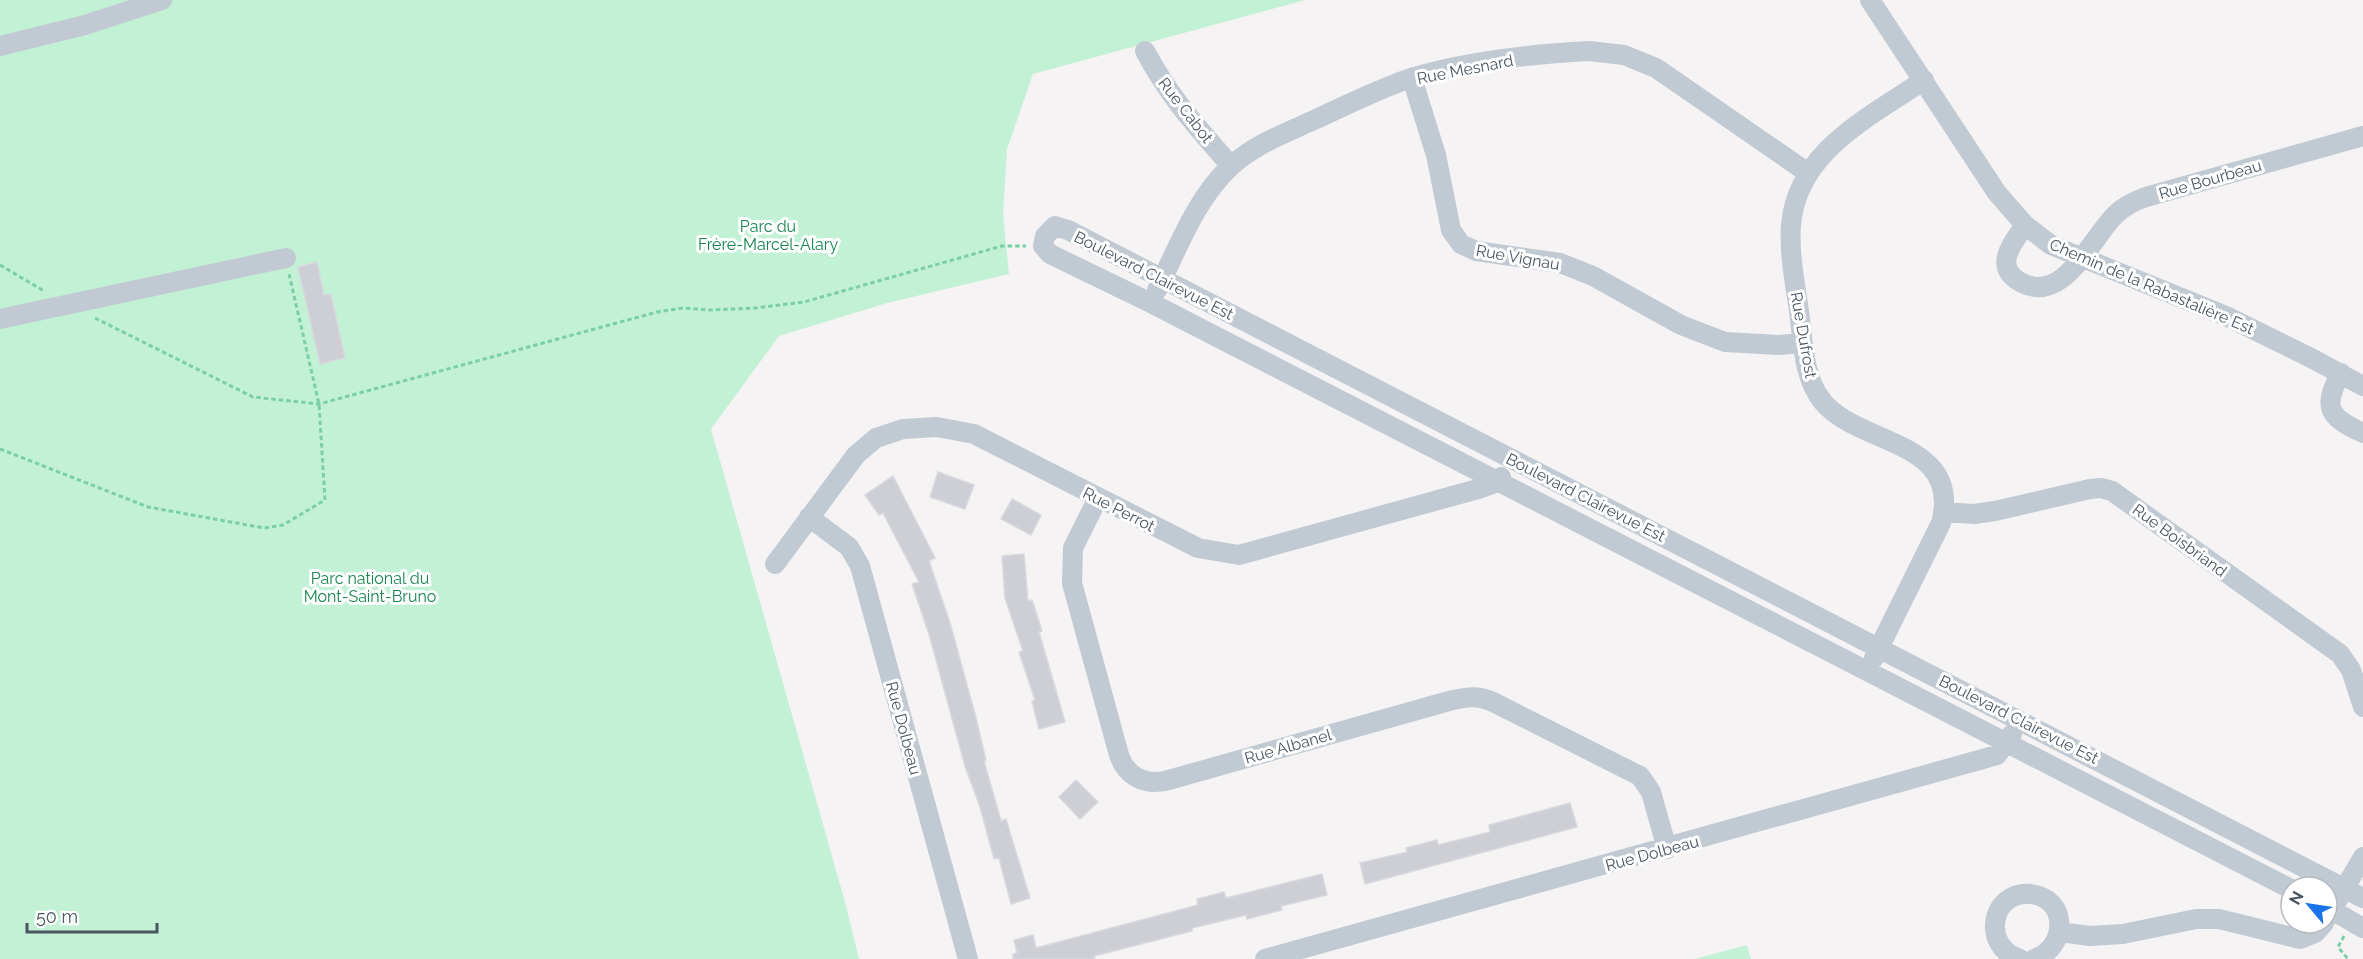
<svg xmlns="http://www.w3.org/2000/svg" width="2363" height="959" font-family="Raleway,sans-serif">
	<rect width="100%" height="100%" fill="#f5f3f3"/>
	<!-- green -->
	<path fill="#c3f1d5" d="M0,0H1305L1033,74L1007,149L1003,214L1009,274L887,303L779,336L711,429L845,902L859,959H0Z
		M1747,945L1751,959H1695Z"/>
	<!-- building -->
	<path fill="#cdcfd5" stroke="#d7d9de" stroke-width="1.5" d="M317,262L324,295L331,294L345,358L320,364L298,267Z
		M938,472L974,485L965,509L930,497Z
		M893,476L935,558L929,561L950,623L975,714L986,760L984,761L1001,821L1006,819L1030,898L1011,904L999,858L994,859L980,807L965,766L929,634L912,584L919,582L883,513L879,515L865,495Z
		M1012,499L1041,515L1031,535L1001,519Z
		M1024,554L1028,601L1032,600L1042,631L1039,632L1065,722L1039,729L1032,701L1035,700L1019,652L1023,651L1005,598L1002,556Z
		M1076,780L1098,802L1080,819L1059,797Z
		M1570,803L1577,827L1365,884L1360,863L1407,852L1406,848L1437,840L1438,845L1490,832L1489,825Z
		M1322,874L1327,895L1281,906L1282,910L1247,919L1246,915L1192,928V931L1094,956L1095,959H1013V954L1017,953L1014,940L1033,935L1036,948L1198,905L1197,899L1224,892L1226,898Z"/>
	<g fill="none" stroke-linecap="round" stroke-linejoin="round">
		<!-- path -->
		<path stroke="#7ad0a6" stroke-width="3" stroke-dasharray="4.5 3" stroke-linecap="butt" d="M0,265L44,291
			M95,318L253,397L319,404L657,312L683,308L710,310L755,308L804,302L1002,246H1026
			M0,449L148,507L264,528L283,525L325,500L319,404L289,274
			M2344,936L2338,947L2348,959"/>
		<!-- minor -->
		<path stroke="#c1cad2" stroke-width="20" d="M1870,0L1997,193L2025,225L2051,245L2226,316L2315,360L2363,386
			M0,46L85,25L162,0
			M1145,51C1170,98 1197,127 1231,166
			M1412,78L1436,155L1451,230L1461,244L1476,251L1560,263L1593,276L1681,325L1725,342L1779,345L1803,343
			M2025,225C2012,244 1992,267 2022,283C2064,304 2091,239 2115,215C2124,206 2134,201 2146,197L2363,136
			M1157,290C1178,248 1196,198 1231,166C1255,144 1286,133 1314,120C1347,105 1380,88 1414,77C1470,61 1531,54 1589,51L1624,55L1656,68L1808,173
			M0,319L286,258
			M2341,373C2322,407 2328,417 2363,433
			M1098,498L1073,548L1072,583L1119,755C1126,776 1144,785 1165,781L1449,701C1465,697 1477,695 1493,702L1640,776L1651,792L1667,849
			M1943,512L1974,514L1995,511L2090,489L2101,488L2112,491L2340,654L2351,670L2363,707
			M809,517L849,547L860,566L968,959
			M775,564L856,455L876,438L903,429L937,427L974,434L1198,548L1239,555L1478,489L1498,482L1501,477
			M1874,658L1941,523C1963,440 1860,446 1823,402C1803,378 1803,341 1799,311C1795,283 1789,254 1791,225C1797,151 1870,117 1924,80
			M2291,889L1151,303L1050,254L1043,246L1045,236L1055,226L1068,230L2363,898
			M2327,907L2363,928
			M2327,918L2363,857
			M2060,932L2090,936L2123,934L2196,919H2219L2300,939L2315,933L2324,923
			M1265,959L1997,755L2012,734
			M2020,959C1981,947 1990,891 2030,894C2068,897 2069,947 2034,959"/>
	</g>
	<g text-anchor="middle" stroke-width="6" stroke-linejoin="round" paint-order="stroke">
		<!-- street labels -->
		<g font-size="16" fill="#4a5661" stroke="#fff">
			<text transform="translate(1465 69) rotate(-11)" y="6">Rue Mesnard</text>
			<text transform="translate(1186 110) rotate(52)" y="6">Rue Cabot</text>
			<text transform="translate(2210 179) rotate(-16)" y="6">Rue Bourbeau</text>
			<text transform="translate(1518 257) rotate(10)" y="6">Rue Vignau</text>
			<text transform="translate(1154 275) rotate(27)" y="6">Boulevard Clairevue Est</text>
			<text transform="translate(2152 286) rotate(23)" y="6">Chemin de la Rabastalière Est</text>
			<text transform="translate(1804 335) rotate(80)" y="6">Rue Dufrost</text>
			<text transform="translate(1586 497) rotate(27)" y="6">Boulevard Clairevue Est</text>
			<text transform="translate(1119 509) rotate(27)" y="6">Rue Perrot</text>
			<text transform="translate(2180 540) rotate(36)" y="6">Rue Boisbriand</text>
			<text transform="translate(2019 719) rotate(27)" y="6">Boulevard Clairevue Est</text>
			<text transform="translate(904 728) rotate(75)" y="6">Rue Dolbeau</text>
			<text transform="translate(1288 746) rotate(-16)" y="6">Rue Albanel</text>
			<text transform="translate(1652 853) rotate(-15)" y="6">Rue Dolbeau</text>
		</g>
		<!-- park labels -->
		<g font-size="16" fill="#17864f" stroke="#fff">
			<text x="768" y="232">Parc du<tspan x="768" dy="18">Frère-Marcel-Alary</tspan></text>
			<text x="370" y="584">Parc national du<tspan x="370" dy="18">Mont-Saint-Bruno</tspan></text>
		</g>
	</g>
	<!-- north arrow -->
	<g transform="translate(2309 905) rotate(299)"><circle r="28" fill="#ffffff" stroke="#b7bbc0" stroke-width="1.5"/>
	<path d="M0-4.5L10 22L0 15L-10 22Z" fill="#1a73e8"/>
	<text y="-9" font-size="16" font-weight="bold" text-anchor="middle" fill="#4a5661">N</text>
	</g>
	<!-- scale -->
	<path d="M27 923v9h130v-9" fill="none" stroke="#4a5661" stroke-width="3"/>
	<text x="36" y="923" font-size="18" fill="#4a5661" stroke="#ffffff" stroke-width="4.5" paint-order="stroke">50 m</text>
</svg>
